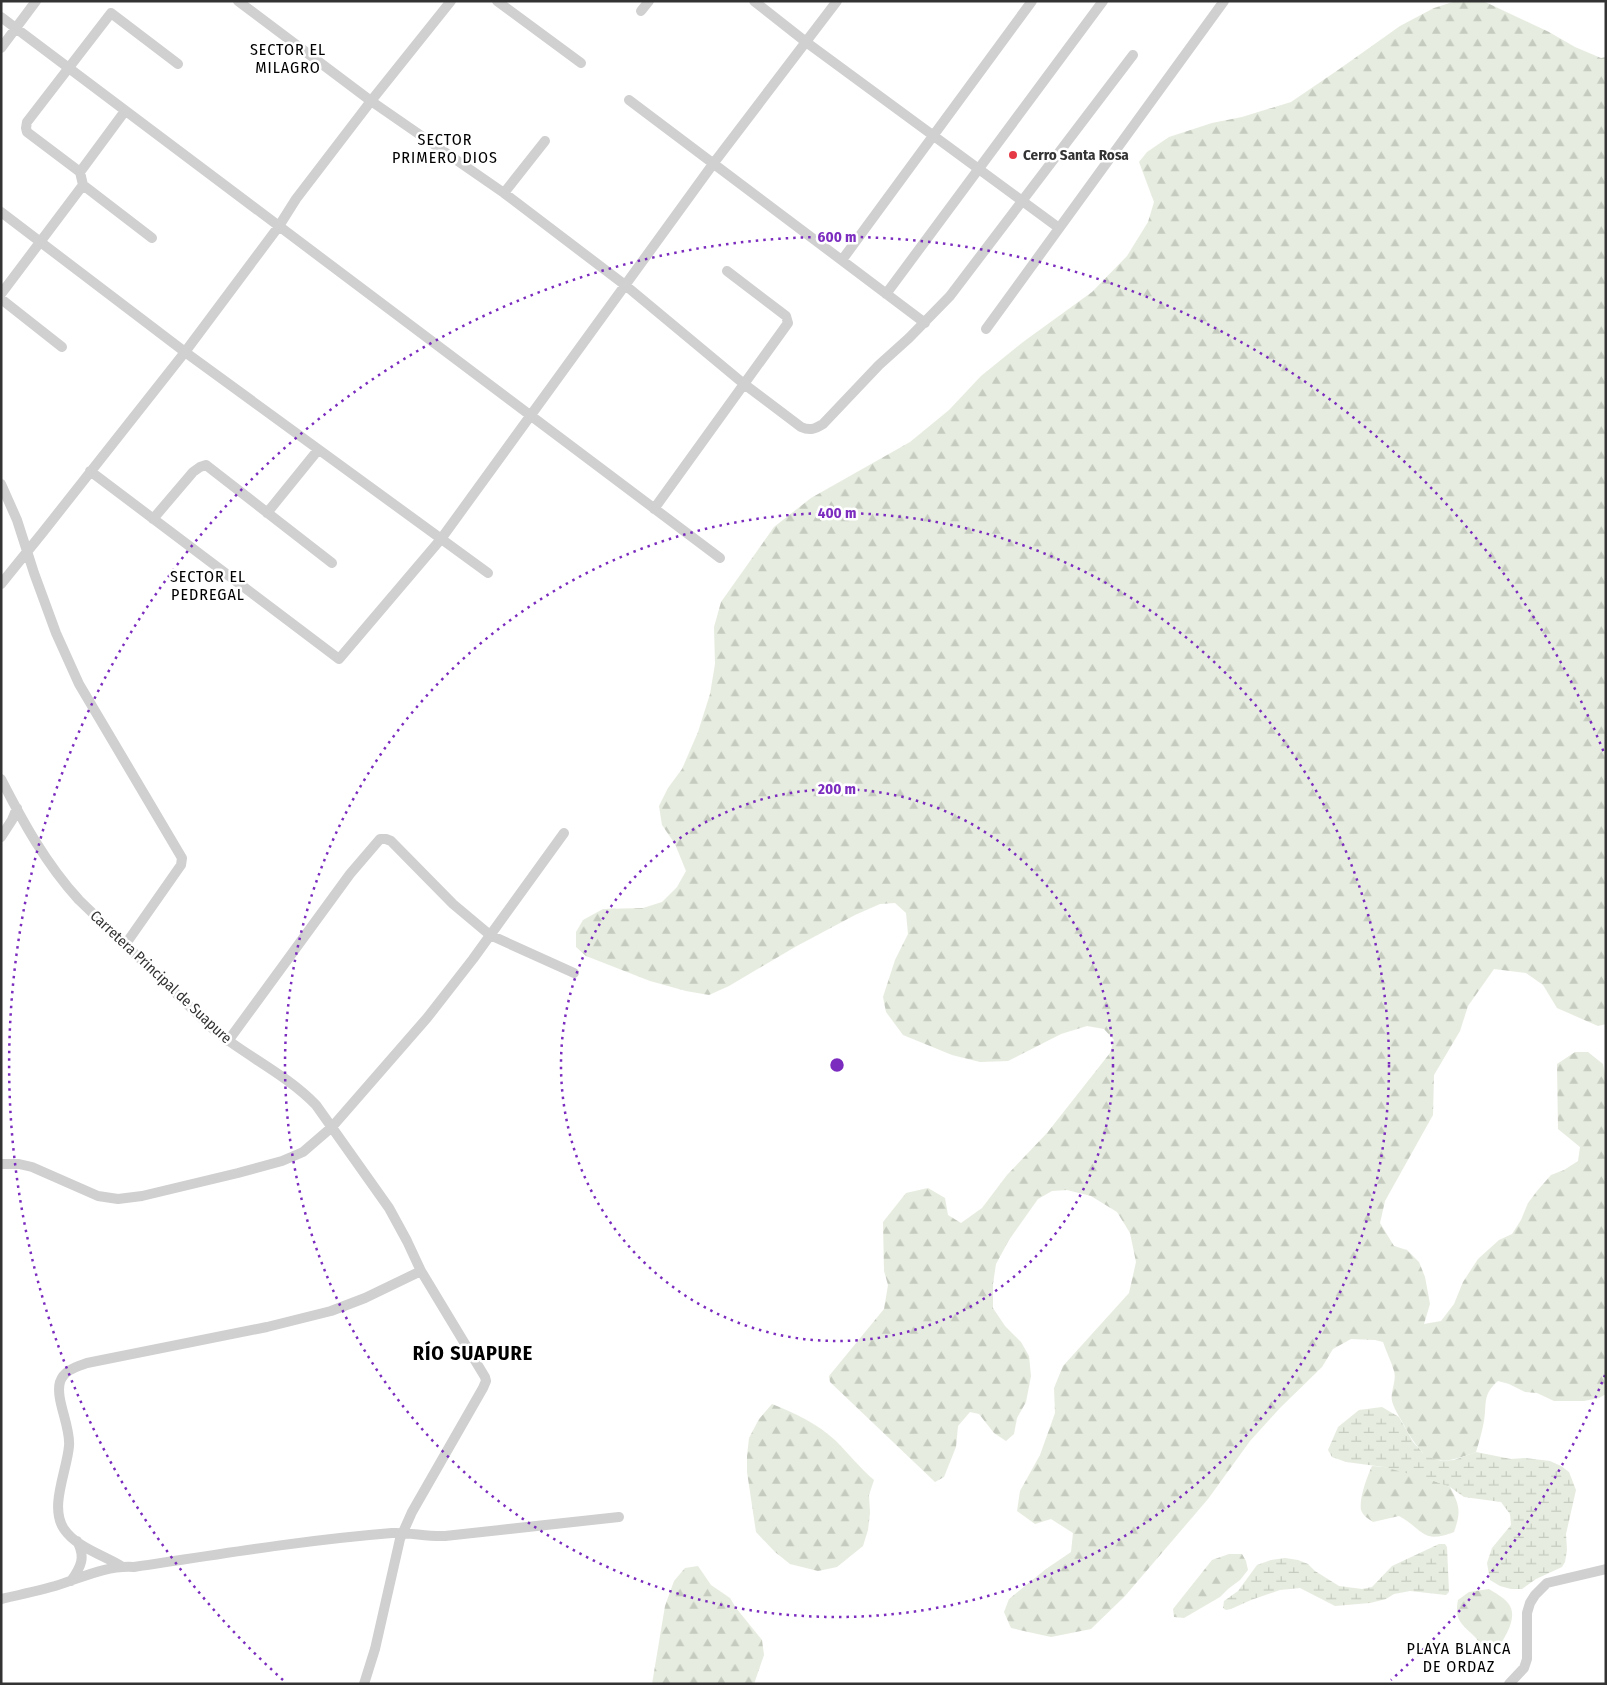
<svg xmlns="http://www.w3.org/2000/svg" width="1607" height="1685" font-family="'Fira Sans Condensed',sans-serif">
	<defs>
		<pattern id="forest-firs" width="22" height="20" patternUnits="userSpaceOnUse" patternTransform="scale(1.25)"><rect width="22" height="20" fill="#e6ecdf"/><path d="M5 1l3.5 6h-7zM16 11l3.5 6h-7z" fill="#c6cbc0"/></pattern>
		<pattern id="wetland-marsh" width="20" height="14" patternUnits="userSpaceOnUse" patternTransform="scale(1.25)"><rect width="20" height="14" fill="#e6ecdf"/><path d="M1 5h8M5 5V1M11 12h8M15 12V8" fill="none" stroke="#c6cbc0"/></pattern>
	</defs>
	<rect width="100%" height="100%" fill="#fff"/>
	<!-- forest -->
	<path fill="url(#forest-firs)" d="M1456,1H1483L1549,32L1575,47L1601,58L1606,57V1024L1598,1026L1557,1008L1543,985L1526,973L1494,969L1468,1006L1460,1031L1434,1075L1433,1115L1385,1201L1380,1223L1394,1246L1407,1250L1419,1262L1425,1277L1430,1304L1424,1324L1441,1321L1454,1304L1463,1282L1478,1259L1499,1240L1512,1234L1521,1220L1528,1203L1537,1191L1551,1175L1564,1170L1578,1161L1580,1147L1558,1129L1557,1064L1575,1052H1588L1603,1064L1606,1080V1394L1599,1398L1584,1401H1554L1537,1393L1525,1392L1509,1384L1498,1381C1482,1395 1487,1403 1484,1421C1482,1432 1479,1442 1476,1452C1439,1466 1427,1466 1406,1429C1402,1420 1395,1412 1392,1401C1390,1392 1397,1380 1394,1371C1391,1361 1386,1351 1383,1342L1375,1340L1351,1339L1333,1349L1322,1367L1280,1408L1250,1441L1208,1499L1125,1596L1091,1629L1051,1637L1011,1628L1004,1612L1009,1599L1046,1569L1071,1552L1073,1533L1051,1519L1035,1524L1017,1511L1020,1491L1040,1455L1055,1413L1054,1388L1063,1366L1129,1293L1136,1262L1130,1233L1117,1212L1091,1196L1067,1190L1052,1191L1038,1199L1009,1240L996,1264L993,1284V1308L1005,1326L1021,1342L1029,1356L1031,1376L1026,1402L1017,1418L1014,1434L1006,1441L994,1433L979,1414L970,1412L958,1426L956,1447L944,1477L935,1482L830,1382L829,1376L884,1309L888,1285L884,1271L883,1222L906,1193L928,1188L945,1198L948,1215L961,1223L982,1208L1007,1175L1047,1133L1110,1053L1114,1040L1104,1029L1087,1026L1061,1034L1008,1061L980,1062L952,1055L903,1035L886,1012L883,997L895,960L908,934L906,913L895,903L880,904L855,915L795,947L729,986L709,995L686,991L650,981L586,956L576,947V932L583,920L603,909L643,908L662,902L677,887L686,871L675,844L662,825L659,806L668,788L682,769L698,732L710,694L715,664L714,627L721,602L774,527L811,498L910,442L949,410L981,376L1023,342L1092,292L1127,256L1148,222L1154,202L1139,162L1147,152L1169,137L1212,123L1242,117L1291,102L1338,70L1400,26L1434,8Z
		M772,1404C795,1413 818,1424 836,1441C849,1454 860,1468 874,1480L869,1495L870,1513L868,1530L863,1546L837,1567L818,1571L790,1564L775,1552L756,1532L747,1472V1456L749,1438L759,1419Z
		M1372,1466C1399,1467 1426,1478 1450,1487C1460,1506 1461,1512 1454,1532C1422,1545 1422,1528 1399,1516L1373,1522C1369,1519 1363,1516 1361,1510C1359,1498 1367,1477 1372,1466Z
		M1229,1554H1242L1246,1561L1248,1570L1240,1580L1228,1589L1220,1597L1184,1618L1174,1617L1173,1609L1212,1560Z
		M698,1566L711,1585L730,1598L736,1608L762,1640L764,1655L754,1684H652L665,1606L674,1581L685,1568Z
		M1489,1589C1495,1593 1503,1597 1508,1603C1520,1617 1503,1641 1494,1653L1484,1651C1481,1646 1479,1641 1475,1637C1462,1624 1454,1621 1458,1600L1469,1592Z"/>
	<!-- wetland -->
	<path fill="url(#wetland-marsh)" d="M1382,1407L1399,1417L1413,1442L1422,1452L1431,1458L1441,1461L1454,1460L1476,1452L1511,1459L1525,1458L1550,1461L1561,1466L1569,1472L1576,1490L1566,1534L1567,1550L1565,1562L1562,1567L1536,1579L1522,1589H1511L1500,1586L1490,1580L1487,1563L1492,1548L1511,1525L1510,1514L1501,1502L1464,1497L1450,1487L1431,1480L1384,1467L1346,1462L1332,1457L1328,1450L1338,1427L1359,1410Z
		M1439,1544H1445L1447,1547L1449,1592L1446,1595L1410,1591L1394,1594L1386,1599L1370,1603L1335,1606L1300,1588L1280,1590L1251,1600L1231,1609L1226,1610L1223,1608L1224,1601L1238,1591L1257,1565L1271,1560L1285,1558L1298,1560L1308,1564L1315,1571L1339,1586L1362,1589L1372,1587L1392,1566Z"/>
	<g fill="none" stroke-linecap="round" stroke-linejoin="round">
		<!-- minor -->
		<path stroke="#d0d0d0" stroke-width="10" d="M238,1L371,101L504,193L625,285L744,384L801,427C810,431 815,429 823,424L879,365L909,338L950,296L1133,55
			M497,1L581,63
			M754,1L806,42L1059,228
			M641,11L649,1
			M1,17L720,558
			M1,48L36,1
			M629,100L925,323
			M80,172L125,111
			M504,193L545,141
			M1,212L185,352L488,573
			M152,238L83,185L80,172L27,132L26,128L27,122L111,13L178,64
			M842,260L1032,1
			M1,294L83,185
			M886,294L1103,1
			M1,299L62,347
			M986,329L1224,1
			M90,471L339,659L441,539L713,164L837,1
			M1,484L17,520L34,573L56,633L79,684L182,858L181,865L125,945
			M654,509L788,323L786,316L727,271
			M267,513L318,450
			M153,519L193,472L200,467L206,465L332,563
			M1,584L43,532L185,352L279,226L296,199L371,101L451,1
			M1,779C23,822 46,864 79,900L213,1029C246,1056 286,1074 316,1105L389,1208L407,1241L421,1271L485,1377L486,1381L483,1388L412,1512L400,1539L375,1649L364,1684
			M1,837L12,820L17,808
			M228,1041L350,874L380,839H386L391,841L453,904L490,935L574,973
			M1,1164H19L32,1167L98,1196L118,1199L142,1196L238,1173L282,1161L303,1152L332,1127L427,1018L473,959L564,833
			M121,1566C103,1555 76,1547 64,1529C49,1507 67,1471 69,1446C71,1427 55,1399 60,1382C64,1370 76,1367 87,1363L267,1327L331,1311L365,1298L421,1271
			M71,1581C81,1567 86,1557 77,1541
			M1,1599C19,1595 37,1591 55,1586C81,1578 106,1565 134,1567C220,1554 305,1540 392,1533C409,1532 427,1537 445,1536L619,1517
			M1509,1684L1524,1668L1527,1659V1613L1530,1603L1535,1595L1547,1583L1606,1569"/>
	</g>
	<!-- distance rings -->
	<g fill="none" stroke="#7b2cbf" stroke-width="2.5" stroke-dasharray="2.5 5">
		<circle cx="837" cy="1065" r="276"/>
		<circle cx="837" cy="1065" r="552"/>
		<path d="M1605 1375A828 828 0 0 1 1391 1680M283 1680A828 828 0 1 1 1605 755"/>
	</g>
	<!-- markers -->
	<circle fill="#e63946" stroke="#fff" stroke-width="2" cx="1013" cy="155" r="5"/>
	<g text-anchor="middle" stroke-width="5" stroke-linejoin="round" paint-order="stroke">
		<!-- poi labels -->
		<g font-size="15" font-weight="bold" fill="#333" stroke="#fff" text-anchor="start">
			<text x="1023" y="160">Cerro Santa Rosa</text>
		</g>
		<!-- street labels -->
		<g font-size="15" fill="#333" stroke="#fff">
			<text transform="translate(161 977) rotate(43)" y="5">Carretera Principal de Suapure</text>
		</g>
		<!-- neighbourhood labels -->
		<g font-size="16" letter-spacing="1" fill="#000" stroke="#fff">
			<text x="288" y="55">SECTOR EL<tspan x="288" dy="18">MILAGRO</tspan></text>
			<text x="445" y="145">SECTOR<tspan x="445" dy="18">PRIMERO DIOS</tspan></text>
			<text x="208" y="582">SECTOR EL<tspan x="208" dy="18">PEDREGAL</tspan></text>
			<text x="1459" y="1654">PLAYA BLANCA<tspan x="1459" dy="18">DE ORDAZ</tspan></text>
		</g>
		<!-- district labels -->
		<g font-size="20" font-weight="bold" letter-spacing="1" fill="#000" stroke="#fff">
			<text x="473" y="1360">RÍO SUAPURE</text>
		</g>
	</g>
	<circle cx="837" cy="1065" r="8" fill="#7b2cbf" stroke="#fff" stroke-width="2.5"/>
	<g font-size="15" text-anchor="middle" font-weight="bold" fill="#7b2cbf" stroke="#fff" stroke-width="5" stroke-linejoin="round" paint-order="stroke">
		<text x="837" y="242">600 m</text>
		<text x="837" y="518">400 m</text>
		<text x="837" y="794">200 m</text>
	</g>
	<!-- border -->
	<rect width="1607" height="1685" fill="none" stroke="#333333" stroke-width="5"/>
</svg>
